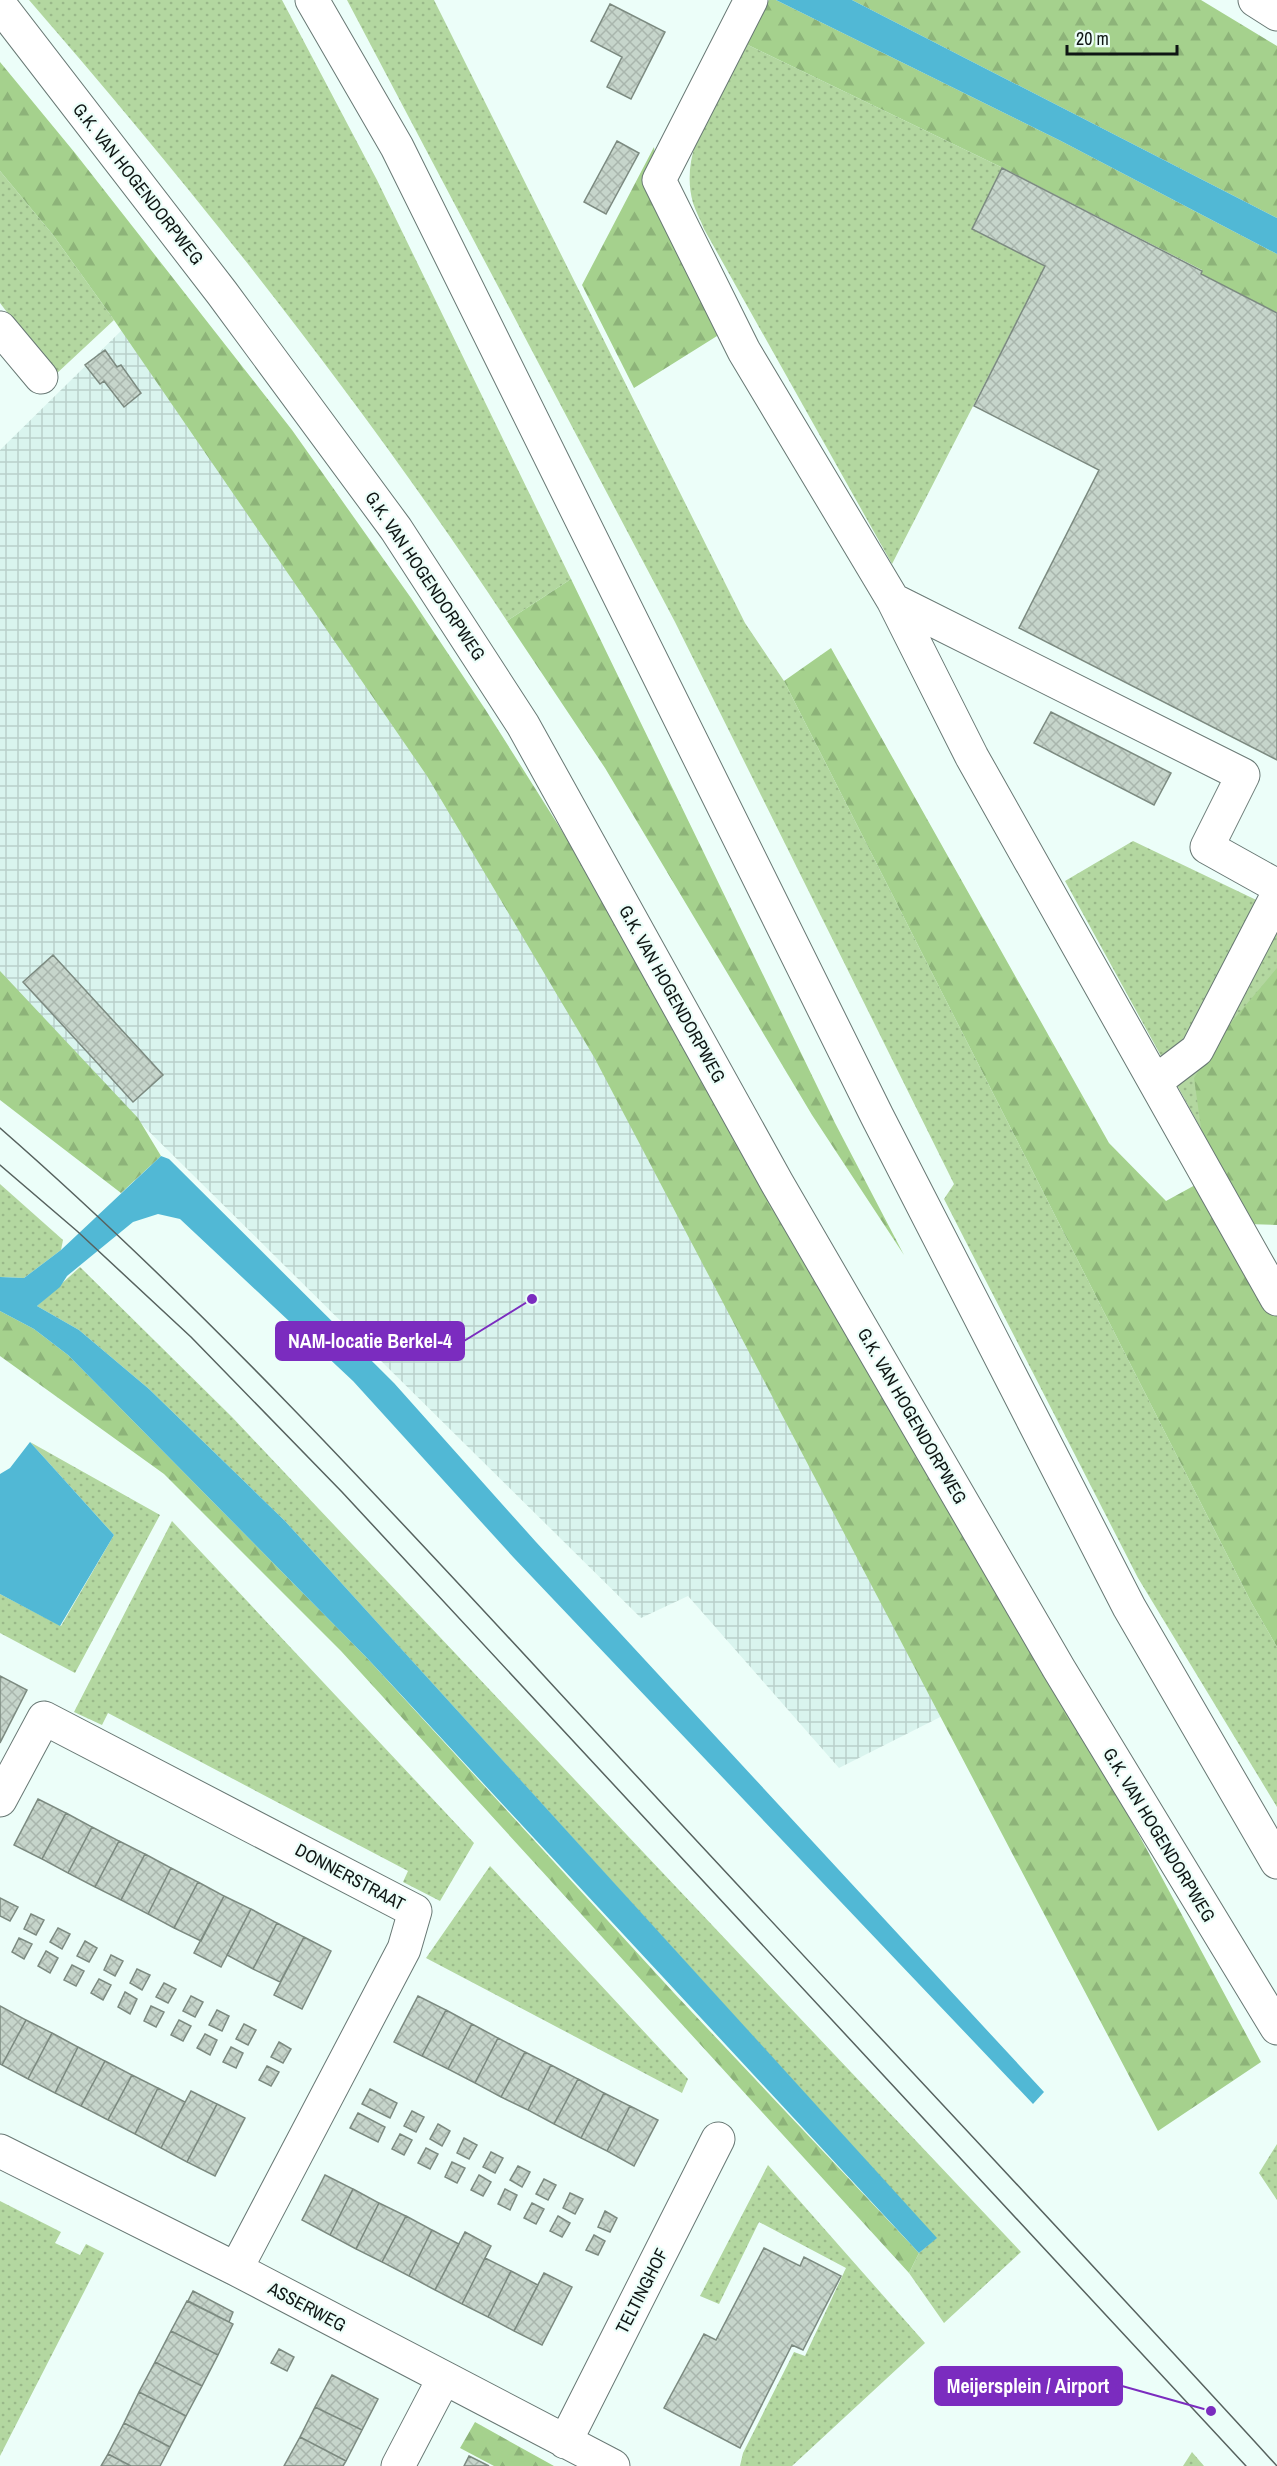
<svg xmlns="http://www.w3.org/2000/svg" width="1277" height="2466" font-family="'Archivo Narrow',sans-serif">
	<defs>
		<pattern id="industrial-grid" width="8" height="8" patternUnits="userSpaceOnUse" patternTransform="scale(1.5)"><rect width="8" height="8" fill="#d9f4ee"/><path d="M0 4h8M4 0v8" fill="none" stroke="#b9d0cb"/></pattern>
		<pattern id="grass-dots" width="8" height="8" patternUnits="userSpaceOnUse" patternTransform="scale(1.5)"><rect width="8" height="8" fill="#b3d7a0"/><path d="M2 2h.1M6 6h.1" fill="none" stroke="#99b889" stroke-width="1.8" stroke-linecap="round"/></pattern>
		<pattern id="forest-firs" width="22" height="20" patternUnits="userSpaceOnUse" patternTransform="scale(1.5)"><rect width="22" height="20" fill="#a5d18d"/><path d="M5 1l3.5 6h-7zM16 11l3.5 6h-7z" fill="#8db379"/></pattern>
		<pattern id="building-cross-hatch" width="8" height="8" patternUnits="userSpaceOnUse" patternTransform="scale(1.5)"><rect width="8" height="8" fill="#c6d5cb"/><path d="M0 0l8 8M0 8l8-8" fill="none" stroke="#a9b6ad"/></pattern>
	</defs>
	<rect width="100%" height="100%" fill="#ecfef9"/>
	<!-- industrial -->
	<path fill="url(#industrial-grid)" d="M127,325L411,720L978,1698L839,1768L688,1596L641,1618L19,1003L0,977V450Z"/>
	<!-- grass -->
	<path fill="url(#grass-dots)" d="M29,0H282L377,180L571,579L507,621C363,403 200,197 29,0Z
		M347,0H434L745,623L784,681L1251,1602L1277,1647V1807L1138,1578L944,1199L954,1184L675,622Z
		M746,44L1003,168L972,229L1045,266L892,564L704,229C701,221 696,212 693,203C677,148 722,90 746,44Z
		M0,171L53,235L114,320L55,375L0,303Z
		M1133,841L1277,910V1011L1212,1149L1065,881Z
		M0,1184L63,1240L61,1250L24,1278L0,1277Z
		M80,1267L232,1417L1021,2252L944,2323L909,2273L919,2253L936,2238L285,1521L149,1389L79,1330L37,1306Z
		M30,1442L160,1515L75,1673L0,1633V1594L61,1626L114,1535Z
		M172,1521L474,1843L440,1901L403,1882L408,1871L108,1713L102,1725L74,1712Z
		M490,1866L688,2079L682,2093L426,1958Z
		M1277,2144V2200L1259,2173Z
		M768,2165L925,2343L792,2466H740L743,2453L794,2352L805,2356L846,2268L759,2222L719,2304L700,2296Z
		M0,2201L61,2232L55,2243L80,2255L86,2244L104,2253L0,2456Z
		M1192,2452L1204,2466H1183Z"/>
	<!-- forest -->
	<path fill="url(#forest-firs)" d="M769,0H776L1061,141L1277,254V313L1201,274L1202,270L1003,168L746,44Z
		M852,0H1201L1277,46V218Z
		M0,62L75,153L292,430L411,598L485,709L615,915L1089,1742L1261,2062L1158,2131L594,1057L427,776L114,320L53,235L0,171Z
		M654,147L657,172L725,331L634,388L582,285Z
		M571,579L835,1123L904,1255L812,1115L605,768L507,621Z
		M831,648L1109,1143L1166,1201L1208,1178L1194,1078L1224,1031L1277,968V1225L1247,1224L1277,1272V1647L1251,1602L784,681Z
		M0,971L138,1118L161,1156L121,1193L0,1100Z
		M0,1311L34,1329L68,1355L367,1658L674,1993L919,2253L909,2273L341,1651L164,1474L0,1356Z
		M475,2422L554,2466H494L460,2448Z"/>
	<!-- water -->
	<path fill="#51b8d5" d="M776,0H852L1277,218V254L1061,141Z
		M161,1156L169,1159L394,1383L536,1542L1044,2092L1033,2104L514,1558L353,1381L180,1219L158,1214L133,1222L67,1276L60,1287L37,1306L79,1330L149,1389L285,1521L937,2238L919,2253L367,1658L68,1355L34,1329L0,1311V1277L24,1278L61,1250Z
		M30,1442L114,1535L60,1626L0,1594V1474L10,1468Z"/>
	<!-- building -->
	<path fill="url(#building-cross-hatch)" stroke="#7c8a80" stroke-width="1.5" d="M610,4L665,32L631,99L607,87L622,57L591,41Z
		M617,141L639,153L606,214L584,202Z
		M1002,168L1202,271L1201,274L1277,313V760L1019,628L1099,470L974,406L1045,266L972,229Z
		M105,350L117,367L121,365L141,393L124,407L104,381L100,384L85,365Z
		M1051,712L1171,773L1154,805L1034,743Z
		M53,955L163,1075L133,1102L23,982Z
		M0,1676L27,1690L0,1743Z
		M38,1799L66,1813L42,1859L14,1845Z
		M66,1813L92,1827L68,1873L42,1859Z
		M92,1827L119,1841L95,1887L68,1873Z
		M119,1841L145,1854L121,1900L95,1887Z
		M145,1854L171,1868L148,1914L121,1900Z
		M171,1868L198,1882L174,1928L148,1914Z
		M198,1882L224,1896L201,1941L174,1928Z
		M224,1896L251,1909L221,1967L194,1953Z
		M0,1898L18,1907L10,1921L0,1916Z
		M251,1909L277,1923L253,1969L227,1955Z
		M31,1914L44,1920L36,1935L24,1929Z
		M277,1923L304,1937L280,1982L253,1969Z
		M58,1928L70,1934L62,1949L50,1942Z
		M304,1937L331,1951L302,2009L274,1995Z
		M19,1938L32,1944L24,1959L12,1952Z
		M85,1941L97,1948L89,1962L77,1956Z
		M46,1951L58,1958L50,1973L38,1966Z
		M111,1955L123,1961L115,1976L104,1970Z
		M72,1965L84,1971L76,1986L64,1980Z
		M137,1969L150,1975L142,1990L130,1983Z
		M99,1979L111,1985L103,2000L91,1993Z
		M164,1983L176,1989L168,2003L156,1997Z
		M125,1992L137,1999L130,2014L118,2007Z
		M191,1996L203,2002L195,2017L183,2011Z
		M418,1996L446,2010L422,2056L394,2042Z
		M0,2006L26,2020L2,2065L0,2064Z
		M151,2006L164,2012L156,2027L144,2021Z
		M217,2010L229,2016L222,2031L209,2025Z
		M446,2010L472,2024L448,2069L422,2056Z
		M26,2020L52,2033L28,2079L2,2065Z
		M179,2020L191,2026L183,2041L171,2035Z
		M244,2024L256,2030L248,2045L236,2039Z
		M472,2024L498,2038L475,2083L448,2069Z
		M52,2033L78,2047L55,2093L28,2079Z
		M205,2034L217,2040L210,2055L197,2048Z
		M498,2038L525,2052L501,2097L475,2083Z
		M279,2042L291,2049L283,2063L271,2057Z
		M78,2047L105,2061L81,2106L55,2093Z
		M231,2047L243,2053L236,2068L223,2062Z
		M525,2052L551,2065L528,2110L501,2097Z
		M105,2061L132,2075L108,2120L81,2106Z
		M551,2065L578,2079L554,2124L528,2110Z
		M267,2066L279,2072L271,2086L259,2080Z
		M132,2075L158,2088L135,2134L108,2120Z
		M578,2079L604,2093L581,2138L554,2124Z
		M158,2088L185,2102L161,2148L135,2134Z
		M370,2089L397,2103L390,2118L362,2104Z
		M191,2091L217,2104L187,2162L161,2148Z
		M604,2093L630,2106L607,2151L581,2138Z
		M217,2104L245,2118L215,2176L187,2162Z
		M630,2106L658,2120L634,2166L607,2151Z
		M412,2111L424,2117L416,2132L404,2126Z
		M358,2113L385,2127L378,2142L350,2128Z
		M438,2124L450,2131L442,2146L430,2139Z
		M400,2134L412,2140L404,2155L392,2149Z
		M464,2138L477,2145L469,2159L457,2153Z
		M426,2148L438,2154L430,2169L418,2163Z
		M491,2152L503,2158L495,2173L483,2167Z
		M452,2162L465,2168L457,2183L445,2177Z
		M518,2166L530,2172L522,2187L510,2180Z
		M325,2175L353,2189L330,2235L302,2220Z
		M479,2175L491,2182L483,2196L471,2190Z
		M544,2179L556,2185L548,2200L536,2194Z
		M353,2189L379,2203L356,2249L330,2235Z
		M505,2189L517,2195L510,2210L498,2204Z
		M570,2193L583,2199L575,2214L563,2208Z
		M379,2203L406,2216L382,2262L356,2249Z
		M532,2203L544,2209L536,2224L524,2218Z
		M605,2211L617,2218L610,2232L598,2227Z
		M406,2216L432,2230L409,2276L382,2262Z
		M558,2216L570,2223L562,2237L550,2231Z
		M432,2230L459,2244L435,2290L409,2276Z
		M465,2232L491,2246L462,2304L435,2290Z
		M594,2235L605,2241L598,2255L586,2250Z
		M764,2248L800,2266L804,2257L841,2276L803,2350L792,2345L740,2448L664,2408L704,2334L716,2340Z
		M485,2258L511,2271L488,2317L462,2304Z
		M511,2271L538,2285L514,2331L488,2317Z
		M544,2273L572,2287L542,2345L514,2331Z
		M193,2291L233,2312L229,2322L188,2301Z
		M187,2301L233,2324L218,2355L171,2331Z
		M171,2331L218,2355L202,2386L155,2362Z
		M279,2349L294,2357L287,2371L271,2363Z
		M155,2362L202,2386L186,2416L139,2392Z
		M332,2375L378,2399L362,2430L315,2407Z
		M139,2392L186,2416L170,2447L124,2423Z
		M315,2407L362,2430L346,2461L300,2437Z
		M124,2423L170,2447L160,2466H131L108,2454Z
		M300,2437L346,2461L343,2466H284Z
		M108,2454L131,2466H101Z
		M469,2456L489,2466H464Z"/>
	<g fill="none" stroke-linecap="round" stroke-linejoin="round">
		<defs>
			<path id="minor" d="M751,0L659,180L744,351L893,600L1243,775L1207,847L1277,886
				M1255,0L1277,14
				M0,328L41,377
				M893,600L972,757L1277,1299
				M1155,1082L1197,1050L1277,896
				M0,1800L44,1718L415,1911L404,1949L236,2269
				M0,2151L236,2269L613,2466
				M565,2442L718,2139
				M398,2466L443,2380"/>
			<path id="major" d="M312,0L397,147L877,1116L1129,1607L1277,1862
				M0,5L222,293L396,529L523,725L777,1183L1059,1669L1277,2028"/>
		</defs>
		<!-- minor casing -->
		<use href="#minor" stroke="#687874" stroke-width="35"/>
		<!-- major casing -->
		<use href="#major" stroke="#687874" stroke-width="35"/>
		<!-- minor -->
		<use href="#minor" stroke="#fff" stroke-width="33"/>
		<!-- major -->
		<use href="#major" stroke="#fff" stroke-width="33"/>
		<!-- tram -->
		<path stroke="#57625f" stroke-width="1.5" d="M0,1128C231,1330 436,1560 644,1784C855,2012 1068,2237 1277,2466
			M0,1165L77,1231L191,1337L342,1492L1246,2466"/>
	</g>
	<g text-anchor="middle" stroke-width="4.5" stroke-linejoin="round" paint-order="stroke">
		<!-- street labels -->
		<g font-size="18" fill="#0f1614" stroke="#ecfef9">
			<text transform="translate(138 184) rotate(52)" y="6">G.K. VAN HOGENDORPWEG</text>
			<text transform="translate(425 576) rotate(56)" y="6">G.K. VAN HOGENDORPWEG</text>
			<text transform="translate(672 994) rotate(61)" y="6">G.K. VAN HOGENDORPWEG</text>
			<text transform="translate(912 1416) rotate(60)" y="6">G.K. VAN HOGENDORPWEG</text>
			<text transform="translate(1159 1835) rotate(59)" y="6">G.K. VAN HOGENDORPWEG</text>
			<text transform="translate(350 1877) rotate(28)" y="6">DONNERSTRAAT</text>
			<text transform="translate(642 2291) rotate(-63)" y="6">TELTINGHOF</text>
			<text transform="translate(307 2307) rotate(28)" y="6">ASSERWEG</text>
		</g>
	</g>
	<!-- callouts -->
	<path fill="none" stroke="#7b2cbf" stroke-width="2" d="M532 1299L464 1341M1211 2411L1122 2386"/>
	<g fill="#7b2cbf" stroke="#ecfef9" stroke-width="2">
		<circle cx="532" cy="1299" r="6"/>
		<circle cx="1211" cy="2411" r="6"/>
	</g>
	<g fill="#7b2cbf" stroke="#7b2cbf" stroke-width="2">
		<rect x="276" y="1322" width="188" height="38" rx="6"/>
		<rect x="935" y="2367" width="187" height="38" rx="6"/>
	</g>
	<g font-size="20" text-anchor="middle" font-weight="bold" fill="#fff">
		<text x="370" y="1348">NAM-locatie Berkel-4</text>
		<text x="1028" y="2393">Meijersplein / Airport</text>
	</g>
	<!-- scale -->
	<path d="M1067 45v9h110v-9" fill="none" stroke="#0f1614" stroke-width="3"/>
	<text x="1076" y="45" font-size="18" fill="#0f1614" stroke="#ecfef9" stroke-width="4.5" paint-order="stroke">20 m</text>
</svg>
